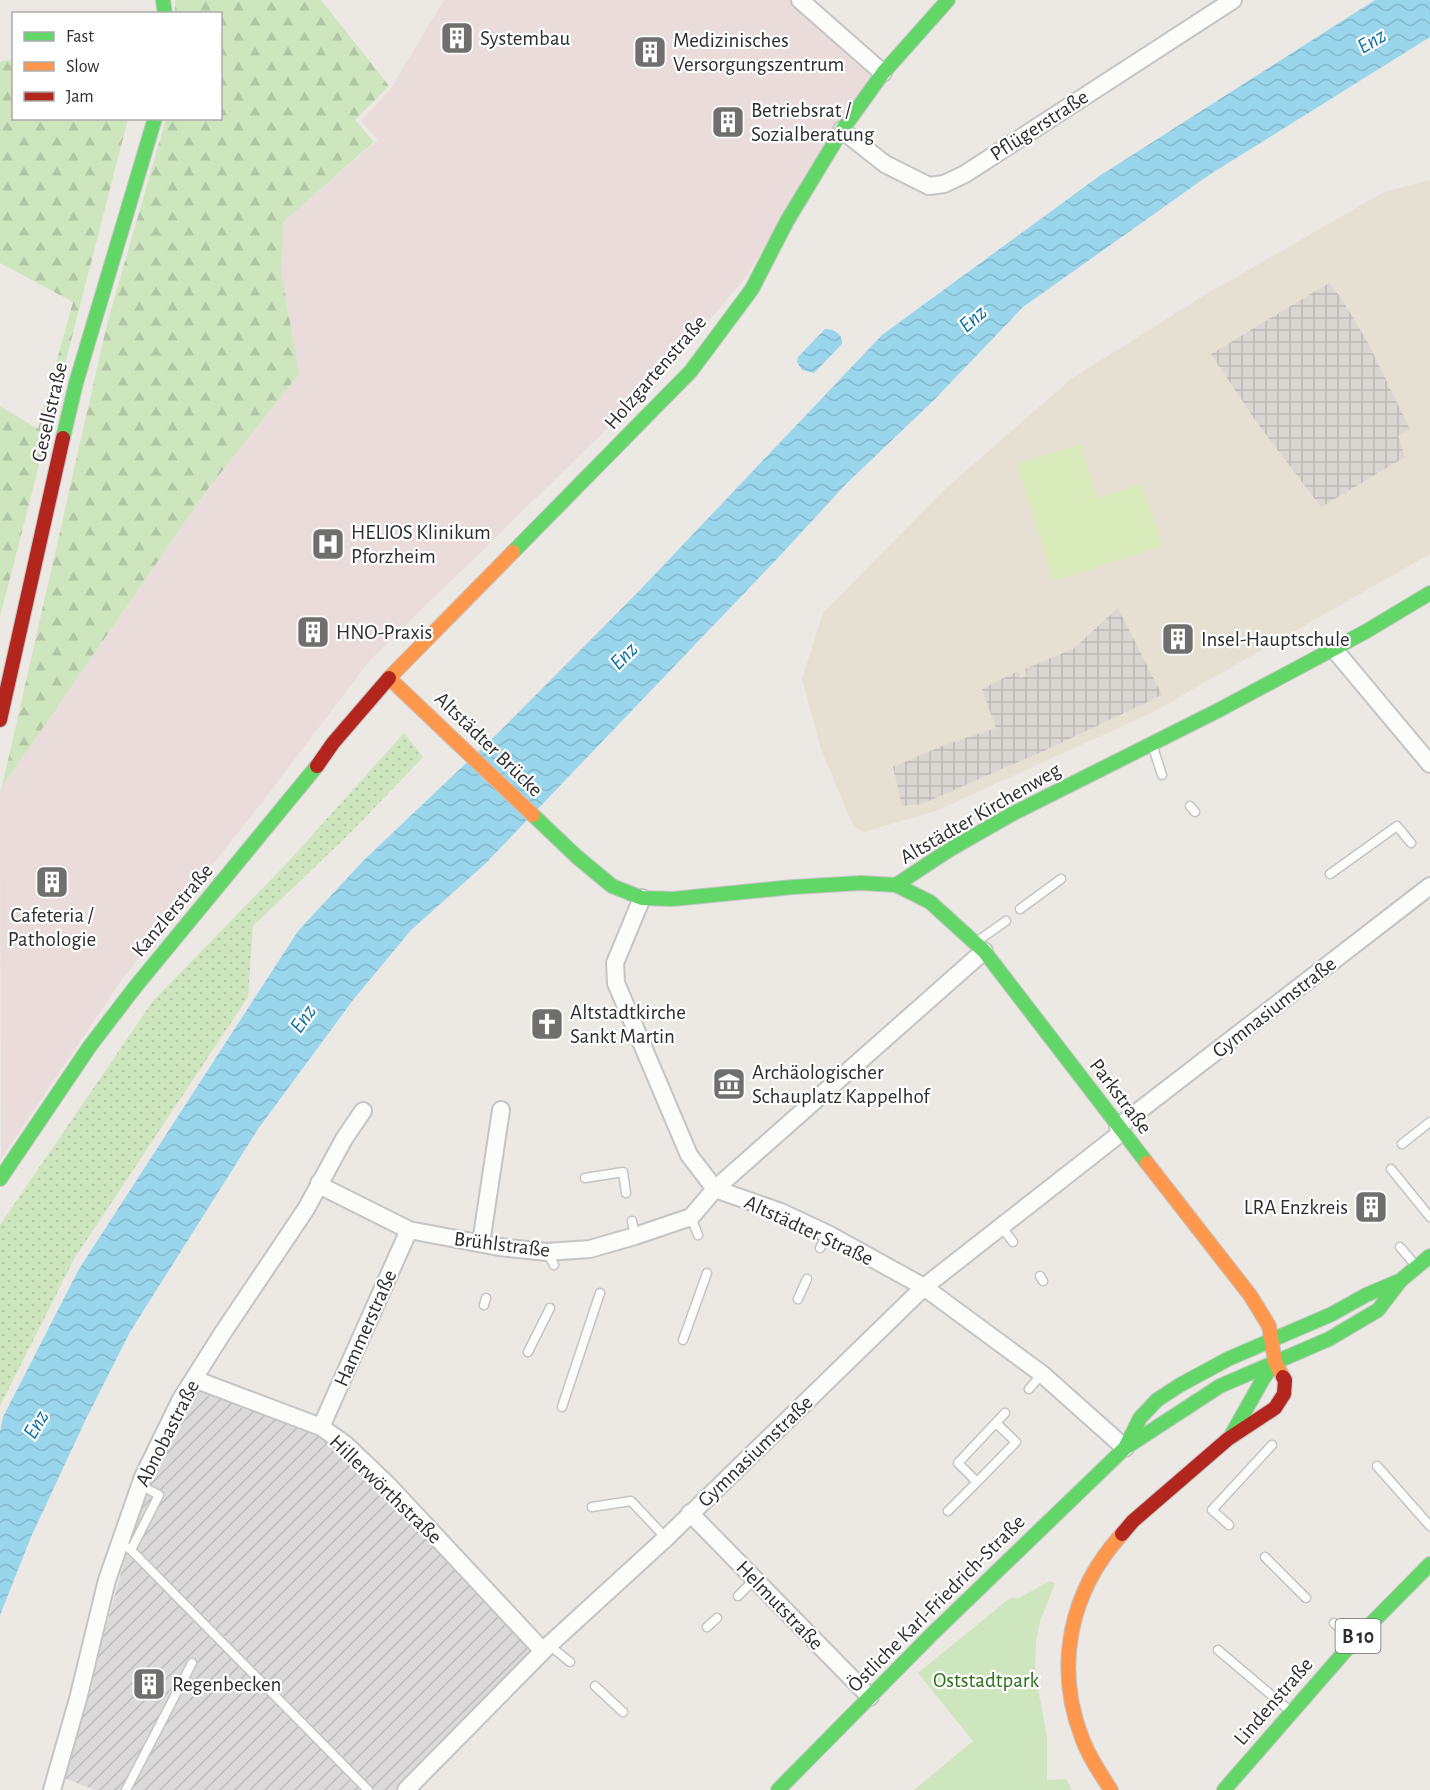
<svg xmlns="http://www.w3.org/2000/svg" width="1430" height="1790" font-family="'Alegreya Sans',sans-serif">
	<defs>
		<pattern id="industrial-furrows" width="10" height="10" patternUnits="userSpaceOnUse" patternTransform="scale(1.5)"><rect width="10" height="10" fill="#dcd9db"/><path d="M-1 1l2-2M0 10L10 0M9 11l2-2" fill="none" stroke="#bdbbbc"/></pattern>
		<pattern id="grass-dots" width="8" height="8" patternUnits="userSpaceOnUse" patternTransform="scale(1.5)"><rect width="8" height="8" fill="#cee6be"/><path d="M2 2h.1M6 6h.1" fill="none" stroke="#b1c6a4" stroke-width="1.8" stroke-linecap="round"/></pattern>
		<pattern id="forest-firs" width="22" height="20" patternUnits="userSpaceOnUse" patternTransform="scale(1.5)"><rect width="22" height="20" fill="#cee6be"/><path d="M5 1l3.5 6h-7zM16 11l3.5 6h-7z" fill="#b1c6a4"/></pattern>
		<pattern id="plaza-grid" width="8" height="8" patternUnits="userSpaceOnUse" patternTransform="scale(1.5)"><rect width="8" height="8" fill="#dad6d2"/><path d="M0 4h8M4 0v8" fill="none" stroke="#bbb8b5"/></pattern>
		<pattern id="water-waves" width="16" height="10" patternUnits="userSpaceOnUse" patternTransform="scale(1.5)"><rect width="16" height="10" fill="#99d6ec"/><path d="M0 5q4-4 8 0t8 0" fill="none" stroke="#84b8cb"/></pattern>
	</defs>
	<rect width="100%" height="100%" fill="#ece8e4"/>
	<!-- industrial -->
	<path fill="url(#industrial-furrows)" d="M198,1389L304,1427L342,1448L536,1644L395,1790H95L64,1778L146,1483Z"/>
	<!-- education -->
	<path fill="#e6e0d3" d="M1430,180V554L1153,712L936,811L864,832L853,826L821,749L802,679L823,613L944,490L1071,379L1203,296L1384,192Z"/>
	<!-- medical -->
	<path fill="#e9dcdb" d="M444,0H790L876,73L745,278L664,373L370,660L266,797L123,978L1,1159L0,793L2,787L207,490L299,374L282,276L283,221L378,140L361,121L390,90Z"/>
	<!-- grass -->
	<path fill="url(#grass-dots)" d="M404,733L423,757L351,832L253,926L248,997L74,1259L0,1406V1225L153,1001L290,860Z"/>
	<!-- forest -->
	<path fill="url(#forest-firs)" d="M175,0H321L389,86L355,120L374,142L283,222L282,276L299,374L207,490L2,787L107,324L166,119L220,118V14L175,13Z
		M13,59L14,118L128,119L0,617V406L38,429L73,302L0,263V62Z"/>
	<!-- park -->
	<path fill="#cee6be" d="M1050,1581L1055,1584L1040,1621L1036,1642L1035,1673L1047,1737V1780L1066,1779L1072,1790H914L973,1741L918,1673L1010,1598H1019Z"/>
	<!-- pitch -->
	<path fill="#d9eabb" d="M1080,444L1097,498L1142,484L1162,546L1054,581L1017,464Z"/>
	<!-- plaza -->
	<path fill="url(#plaza-grid)" d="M1329,283L1341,298L1367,341L1410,429L1398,436L1405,457L1321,507L1255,420L1211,354Z
		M1118,608L1162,695L1048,749L922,804L902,806L893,767L942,746L996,728L982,689L1018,671L1020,678L1027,676L1025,669L1073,649Z"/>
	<!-- water -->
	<path fill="url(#water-waves)" d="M1375,0H1430V37L1209,175L1023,307L933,401L846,484L775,561L485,864L411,930L353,1000L258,1129L130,1332L85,1421L31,1537L0,1615V1432L3,1417L79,1269L298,931L364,860L501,730L640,590L882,335L1098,177Z
		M825,329C834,329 843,334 842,344L814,373L802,370L797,362L798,357Z"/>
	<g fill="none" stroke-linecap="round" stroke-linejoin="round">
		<defs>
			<path id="lane" d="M1152,744L1162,775
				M1190,806L1195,812
				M1330,874L1397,826L1411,843
				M1020,909L1061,879
				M976,942L1006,921
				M1402,1144L1430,1122
				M1391,1169L1430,1217
				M585,1178L623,1172L626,1193
				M691,1217L698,1235
				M632,1221L635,1236
				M1001,1226L1013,1242
				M1400,1247L1417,1267
				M820,1248L828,1234
				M547,1252L554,1265
				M1040,1276L1043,1281
				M798,1299L807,1279
				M484,1305L486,1298
				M683,1340L707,1273
				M528,1352L550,1308
				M1029,1389L1042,1374
				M562,1407L600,1293
				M1377,1466L1430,1526
				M977,1482L1016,1442L996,1423
				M592,1507L631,1501L666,1538
				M948,1511L977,1482L958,1463L1005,1413
				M1229,1525L1212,1510L1272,1445
				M120,1543L131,1550L368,1790
				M131,1550L159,1495L140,1485
				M1265,1557L1306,1598
				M738,1596L755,1579
				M1334,1623L1351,1638
				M707,1627L717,1618
				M549,1645L570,1662
				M1218,1650L1289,1710
				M595,1686L623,1712
				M126,1790L192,1663"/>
			<path id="street" d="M800,0L883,73
				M842,130L885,164L929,186L944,184L965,174L1233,0
				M1333,648L1430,764
				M642,898L615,963L616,983L689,1155L715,1189L781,1212L828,1234L924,1287L1042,1374L1125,1448
				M1118,1127L1430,886
				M319,1183L325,1188L409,1230L499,1247L547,1252L590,1249L635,1236L691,1217L715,1189L984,951
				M481,1243L501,1110
				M194,1379L321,1427L345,1444L387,1484L543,1651
				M321,1427L409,1230
				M690,1513L870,1697
				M52,1790L78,1699L107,1580L143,1477L181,1399L222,1334L306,1209L344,1139L363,1111
				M406,1790L549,1645L666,1538L924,1287L1122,1132"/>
			<path id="fast" d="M163,0L165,14
				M63,438L76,383L155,118
				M513,552L691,371L752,289L787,221L842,130L883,73L948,0
				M533,815L576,856L612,886L642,898L673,899L793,887L861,883L896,885L930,902L984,951L1147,1163
				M896,885L949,850L1012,814L1219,710L1365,632L1430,593
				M0,1179L90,1046L136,986L317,766
				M1232,1434L1263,1379L1275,1362
				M1125,1448L1140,1418L1157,1400L1180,1385L1228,1359L1332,1314L1366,1295L1399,1281
				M778,1790L932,1634L1125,1448L1220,1386L1329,1339L1378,1310L1401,1280L1430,1256
				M1224,1790L1354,1641L1430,1564"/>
			<path id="slow" d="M513,552L389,678L533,815
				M1147,1163L1250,1295L1269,1326L1275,1362L1283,1377
				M1111,1790C1100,1773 1089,1757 1082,1738C1054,1666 1070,1591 1122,1534"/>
			<path id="jam" d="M0,720L63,438
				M317,766L333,743L389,678
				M1122,1534L1133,1521L1228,1439L1275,1408L1284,1394L1285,1380L1283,1377"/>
		</defs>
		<!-- lane casing -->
		<use href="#lane" stroke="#c5c4c5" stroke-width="11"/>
		<!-- street casing -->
		<use href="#street" stroke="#c5c4c5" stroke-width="20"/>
		<!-- fast casing -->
		<use href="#fast" stroke="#c5c4c5" stroke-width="16"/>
		<!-- slow casing -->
		<use href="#slow" stroke="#c5c4c5" stroke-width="16"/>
		<!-- jam casing -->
		<use href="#jam" stroke="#c5c4c5" stroke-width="16"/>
		<!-- lane -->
		<use href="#lane" stroke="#fcfcfb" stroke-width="8"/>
		<!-- street -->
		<use href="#street" stroke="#fcfcfb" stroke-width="16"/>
		<!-- fast -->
		<use href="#fast" stroke="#63d668" stroke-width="14"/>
		<!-- slow -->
		<use href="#slow" stroke="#ff974d" stroke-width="14"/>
		<!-- jam -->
		<use href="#jam" stroke="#b3261e" stroke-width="14"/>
	</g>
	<!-- icons -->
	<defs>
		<symbol id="building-square" viewBox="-11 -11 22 22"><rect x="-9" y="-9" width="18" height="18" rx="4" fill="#706f6e" stroke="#fff"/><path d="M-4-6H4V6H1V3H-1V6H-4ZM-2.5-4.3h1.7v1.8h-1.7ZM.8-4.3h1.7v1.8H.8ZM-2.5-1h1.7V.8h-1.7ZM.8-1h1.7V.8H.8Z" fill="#fff"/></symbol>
		<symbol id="hospital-square" viewBox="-11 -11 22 22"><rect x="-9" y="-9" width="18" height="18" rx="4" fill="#706f6e" stroke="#fff"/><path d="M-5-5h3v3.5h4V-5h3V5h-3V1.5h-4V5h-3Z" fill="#fff"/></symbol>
		<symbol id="church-square" viewBox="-11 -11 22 22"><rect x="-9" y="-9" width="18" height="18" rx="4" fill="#706f6e" stroke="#fff"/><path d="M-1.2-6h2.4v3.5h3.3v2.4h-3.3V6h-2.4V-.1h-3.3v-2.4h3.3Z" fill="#fff"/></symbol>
		<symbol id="museum-square" viewBox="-11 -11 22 22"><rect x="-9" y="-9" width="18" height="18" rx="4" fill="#706f6e" stroke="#fff"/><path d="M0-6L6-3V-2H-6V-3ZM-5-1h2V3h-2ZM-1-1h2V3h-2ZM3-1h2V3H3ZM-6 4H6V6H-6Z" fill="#fff"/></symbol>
	</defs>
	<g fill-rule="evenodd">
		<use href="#building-square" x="438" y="19" width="38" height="38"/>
		<use href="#building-square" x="631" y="33" width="38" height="38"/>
		<use href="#building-square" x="709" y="103" width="38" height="38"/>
		<use href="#hospital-square" x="309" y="525" width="38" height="38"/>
		<use href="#building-square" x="294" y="613" width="38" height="38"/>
		<use href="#building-square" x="1159" y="620" width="38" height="38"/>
		<use href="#building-square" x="33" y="863" width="38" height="38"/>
		<use href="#church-square" x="528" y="1005" width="38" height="38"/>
		<use href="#museum-square" x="710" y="1065" width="38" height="38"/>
		<use href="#building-square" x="1352" y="1188" width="38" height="38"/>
		<use href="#building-square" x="130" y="1665" width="38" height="38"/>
	</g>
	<g text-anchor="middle" stroke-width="4.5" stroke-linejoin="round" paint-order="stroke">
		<!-- shield labels -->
		<rect fill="#fff" stroke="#6d6d6d" stroke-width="1.5" x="1335.5" y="1619" width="45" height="34" rx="4.5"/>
		<g font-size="20" font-weight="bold" fill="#2e2e2e">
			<text x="1358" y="1643">B 10</text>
		</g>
		<!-- poi labels -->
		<g font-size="21" fill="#2e2e2e" stroke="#fff" text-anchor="start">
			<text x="480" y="45">Systembau</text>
			<text x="673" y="47">Medizinisches<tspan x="673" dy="24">Versorgungszentrum</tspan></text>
			<text x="751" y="117">Betriebsrat /<tspan x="751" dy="24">Sozialberatung</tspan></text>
			<text x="351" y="539">HELIOS Klinikum<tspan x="351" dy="24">Pforzheim</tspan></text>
			<text x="336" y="639">HNO-Praxis</text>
			<text x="1201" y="646">Insel-Hauptschule</text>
			<text x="52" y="922" text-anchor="middle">Cafeteria /<tspan x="52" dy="24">Pathologie</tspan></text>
			<text x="570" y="1019">Altstadtkirche<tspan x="570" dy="24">Sankt Martin</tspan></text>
			<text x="752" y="1079">Archäologischer<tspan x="752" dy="24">Schauplatz Kappelhof</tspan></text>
			<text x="1348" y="1214" text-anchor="end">LRA Enzkreis</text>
			<text x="172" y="1691">Regenbecken</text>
		</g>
		<!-- street labels -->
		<g font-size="21" fill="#2e2e2e" stroke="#fff">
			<text transform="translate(1039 125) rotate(-33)" y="7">Pflügerstraße</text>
			<text transform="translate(655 372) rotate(-49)" y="7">Holzgartenstraße</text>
			<text transform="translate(49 412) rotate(-77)" y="7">Gesellstraße</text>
			<text transform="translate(489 744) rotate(44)" y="7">Altstädter Brücke</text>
			<text transform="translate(980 813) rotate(-30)" y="7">Altstädter Kirchenweg</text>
			<text transform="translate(172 910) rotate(-50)" y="7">Kanzlerstraße</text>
			<text transform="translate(1274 1007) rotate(-38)" y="7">Gymnasiumstraße</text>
			<text transform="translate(1121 1096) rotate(53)" y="7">Parkstraße</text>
			<text transform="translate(809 1230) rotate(25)" y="7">Altstädter Straße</text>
			<text transform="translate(502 1244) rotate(7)" y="7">Brühlstraße</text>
			<text transform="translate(365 1328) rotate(-66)" y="7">Hammerstraße</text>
			<text transform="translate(167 1433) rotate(-63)" y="7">Abnobastraße</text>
			<text transform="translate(755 1451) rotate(-44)" y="7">Gymnasiumstraße</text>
			<text transform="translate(386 1489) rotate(44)" y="7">Hillerwörthstraße</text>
			<text transform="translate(936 1603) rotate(-45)" y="7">Östliche Karl-Friedrich-Straße</text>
			<text transform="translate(780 1605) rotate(46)" y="7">Helmutstraße</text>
			<text transform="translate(1273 1701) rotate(-49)" y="7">Lindenstraße</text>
		</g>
		<!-- park labels -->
		<g font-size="21" fill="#2c6e1b" stroke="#fff">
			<text x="986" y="1687">Oststadtpark</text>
		</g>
		<!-- water labels -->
		<g font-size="22" font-style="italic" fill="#0d6fa3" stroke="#fff">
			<text transform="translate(1371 40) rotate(-31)" y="8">Enz</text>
			<text transform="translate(972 318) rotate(-41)" y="8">Enz</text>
			<text transform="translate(623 655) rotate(-45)" y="8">Enz</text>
			<text transform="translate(302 1018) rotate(-54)" y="8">Enz</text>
			<text transform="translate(35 1424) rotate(-59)" y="8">Enz</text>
		</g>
	</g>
	<!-- legend -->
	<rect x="12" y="12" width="210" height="108" fill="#ffffff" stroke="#ababab" stroke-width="1.5"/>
	<rect x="24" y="32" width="30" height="9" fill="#63d668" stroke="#ababab" stroke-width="1.5"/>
	<text x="66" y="42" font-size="18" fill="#2e2e2e">Fast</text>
	<rect x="24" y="62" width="30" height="9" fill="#ff974d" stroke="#ababab" stroke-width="1.5"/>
	<text x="66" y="72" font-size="18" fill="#2e2e2e">Slow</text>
	<rect x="24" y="92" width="30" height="9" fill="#b3261e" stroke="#ababab" stroke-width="1.5"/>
	<text x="66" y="102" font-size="18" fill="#2e2e2e">Jam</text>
</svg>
